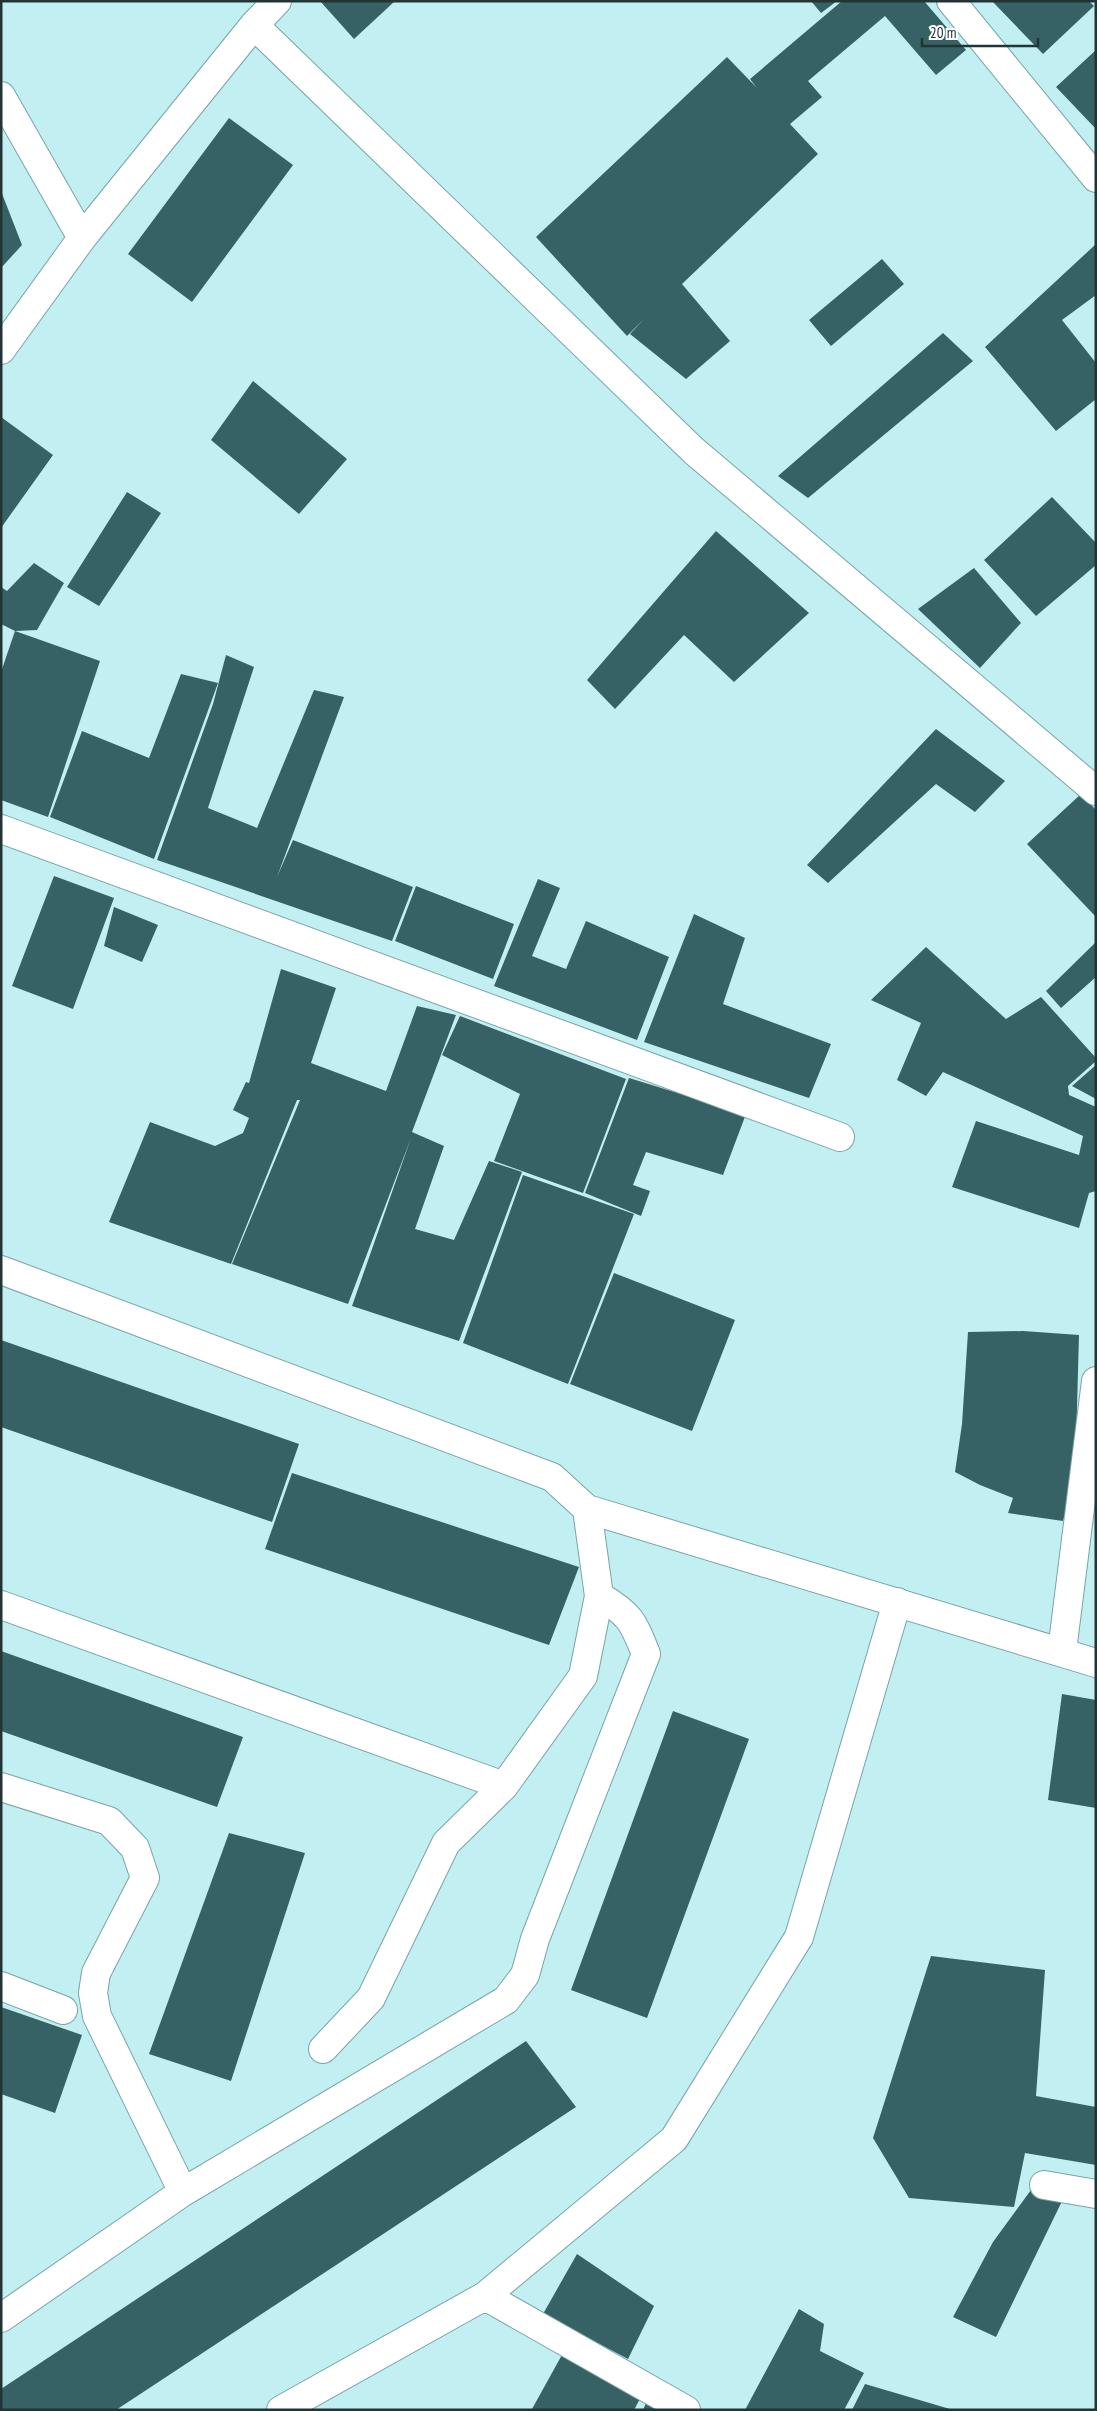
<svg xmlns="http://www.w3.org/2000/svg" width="1097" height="2411" font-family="'PT Sans Narrow',sans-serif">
	<rect width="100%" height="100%" fill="#c1eff2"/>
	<!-- building -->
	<path fill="#376265" d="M320,1H395L354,39Z
		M811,1H837L821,13Z
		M842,1H924L966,50L936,75L885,16L808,81L822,97L790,124L818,154L682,284L730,341L686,379L630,334L644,319L627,336L536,237L727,57L756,87L750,79Z
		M992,1H1089L1094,6L1043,54Z
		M1096,50V129L1056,87Z
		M229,118L293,165L192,302L128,254Z
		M1,191L22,245L1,268Z
		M1096,244V295L1062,320L1096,363V399L1056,431L985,347Z
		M882,259L904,284L831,346L809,320Z
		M943,333L973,361L808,498L778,476Z
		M253,381L347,459L299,514L211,440Z
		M1,417L53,455L1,528Z
		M127,492L161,513L99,606L67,587Z
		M1052,497L1096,543V565L1036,616L984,560Z
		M716,531L809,613L734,682L684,635L615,709L587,680Z
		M34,563L64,583L37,630L15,631L1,624V587L7,591Z
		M974,568L1021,623L980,668L918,609Z
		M15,631L100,661L48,817L1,800V672Z
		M226,655L254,667L208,808L257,828L314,690L344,697L277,877L293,840L413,887L392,941L157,860L213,704Z
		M181,674L218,683L154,859L50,817L82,731L149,758Z
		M936,729L1005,781L975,812L936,784L828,883L807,865Z
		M1081,794L1096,810V917L1027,844Z
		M54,876L114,898L73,1009L12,986Z
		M538,879L560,888L532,956L566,969L586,921L669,957L637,1040L494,986Z
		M416,886L514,924L493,979L395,941Z
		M114,907L158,925L142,962L104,946Z
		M694,914L745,938L723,1004L831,1044L809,1098L644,1042Z
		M1096,942V977L1061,1008L1046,991Z
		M926,947L1006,1019L1041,997L1096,1058V1061L1068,1086L1069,1095L1096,1107V1191L1089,1193L1079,1228L952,1187L976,1121L1079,1155L1083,1136L943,1072L926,1096L897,1080L921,1023L871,1000Z
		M281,969L336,988L311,1063L386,1091L417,1006L456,1015L412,1132L444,1146L415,1229L454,1240L489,1161L522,1172L459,1341L352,1306L411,1138L348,1304L232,1264L300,1100H297L231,1264L109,1222L150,1122L215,1146L243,1133L249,1118L233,1110L246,1082L249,1083Z
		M460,1016L626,1079L583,1193L494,1161L520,1094L442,1055Z
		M1096,1065V1099L1072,1086Z
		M629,1078L746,1114L723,1175L646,1152L633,1185L650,1191L641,1216L585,1193Z
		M523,1175L634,1214L568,1384L463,1343Z
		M614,1273L735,1320L692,1431L570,1384Z
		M1023,1331L1079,1335L1075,1480L1063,1521L1008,1513L1013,1498L980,1485L955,1472L962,1424L968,1332Z
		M1,1340L299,1444L272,1522L1,1427Z
		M292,1473L579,1567L549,1645L265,1549Z
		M1,1651L243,1737L217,1807L1,1731Z
		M1062,1694L1096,1700V1808L1048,1800Z
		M673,1711L749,1739L647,2018L571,1990Z
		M229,1833L305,1853L231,2081L149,2054Z
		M931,1956L1045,1970L1036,2096L1096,2107V2165L1025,2153L1014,2207L909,2198L873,2138Z
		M1,2007L82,2035L55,2113L1,2094Z
		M526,2041L576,2107L116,2410H1V2389Z
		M1031,2190L1065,2195L996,2337L953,2317L993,2242Z
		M577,2254L654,2306L628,2359L543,2314Z
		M799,2309L824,2324L820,2351L864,2373L844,2410H745Z
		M563,2353L642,2395L634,2410L532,2409Z
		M865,2384L950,2409L949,2410H852Z
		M649,2396L673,2410H643Z"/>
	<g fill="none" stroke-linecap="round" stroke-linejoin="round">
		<defs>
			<path id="minor" d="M951,1L1096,178
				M254,25L694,451L1096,791
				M1,96L82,238
				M1,350L82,238L254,25L277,1
				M1,829L840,1137
				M1,1270L552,1477L587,1509L1096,1663
				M1,1605L504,1786
				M1062,1651L1096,1381
				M1,1787L109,1821L135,1848L145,1878L96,1973L93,1993L97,2016L183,2192
				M1,1986L63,2010
				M323,2049L371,1998L446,1843L504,1786L583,1676L599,1596L587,1509
				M1044,2185L1096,2194
				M485,2296L686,2410
				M1,2318L183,2192L506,2000L525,1975L535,1939L646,1654C633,1621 630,1614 599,1596
				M281,2410L485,2296L674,2139L799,1937L897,1602"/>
		</defs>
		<!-- minor casing -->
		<use href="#minor" stroke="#78a4a8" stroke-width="30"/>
		<!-- minor -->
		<use href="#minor" stroke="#fff" stroke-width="28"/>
	</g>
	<!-- border -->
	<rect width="1097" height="2411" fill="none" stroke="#223436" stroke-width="5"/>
	<!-- scale -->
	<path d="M922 38v8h116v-8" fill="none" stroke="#223436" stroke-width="2.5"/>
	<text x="930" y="38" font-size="15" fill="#223436" stroke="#ffffff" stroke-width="4" paint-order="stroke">20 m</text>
</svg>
